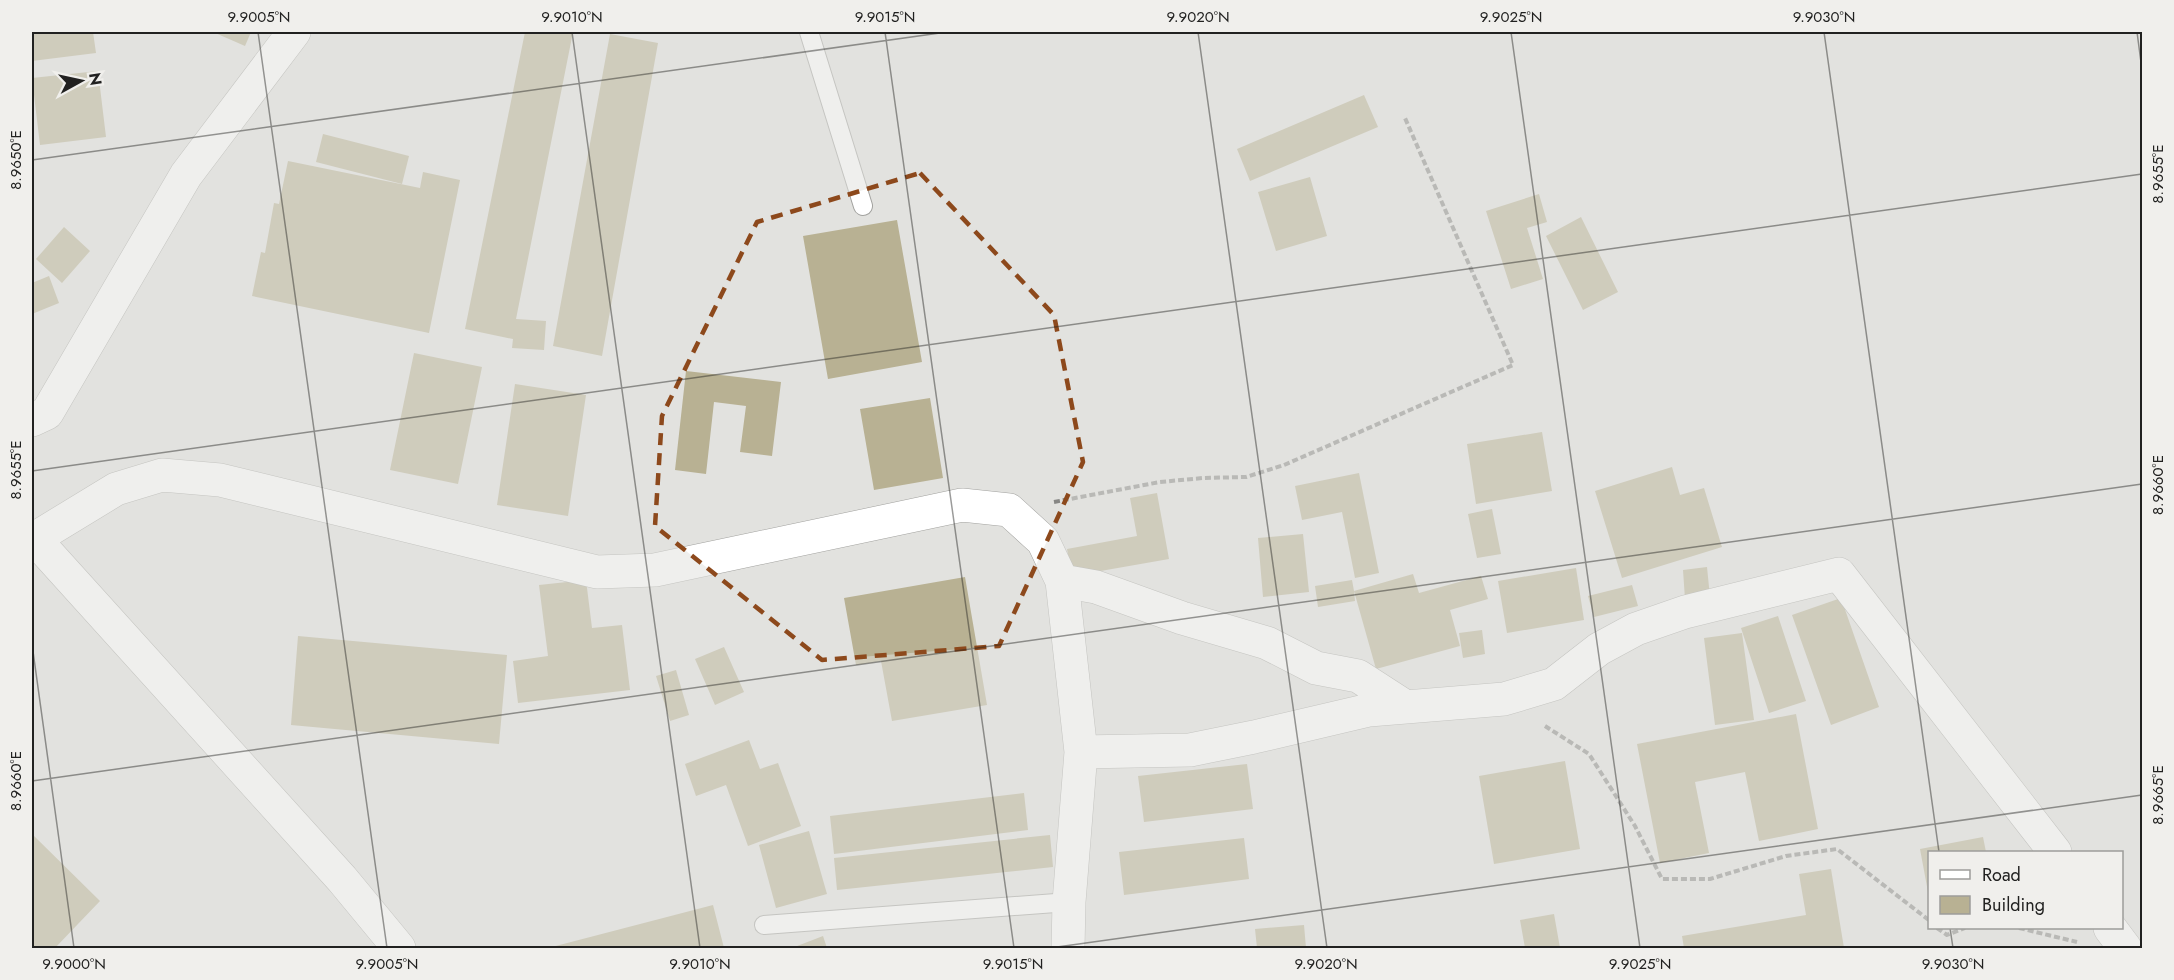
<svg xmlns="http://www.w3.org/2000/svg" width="2174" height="980" font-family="Jost,sans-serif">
	<rect width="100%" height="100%" fill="#e2e2df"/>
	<!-- building -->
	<path fill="#b8b193" d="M32,32H93L96,53L32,61Z
		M213,32H251L245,46Z
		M525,32H573L516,319L546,321L544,350L512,348L513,339L465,329Z
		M610,34L658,43L602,356L553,346Z
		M98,71L106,137L40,145L32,78Z
		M1364,95L1378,127L1250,181L1237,149Z
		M323,134L409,156L402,184L316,162Z
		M288,161L420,188L423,172L460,180L429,333L252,296L261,252L265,253L274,203L279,204Z
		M1310,177L1327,236L1276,251L1258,192Z
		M1539,194L1547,222L1527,228L1543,279L1511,289L1486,211Z
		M1581,217L1618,292L1583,310L1546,236Z
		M897,220L922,362L828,379L803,236Z
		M64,227L90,251L62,283L36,259Z
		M49,276L59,303L32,314V283Z
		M414,353L482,367L458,484L390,470Z
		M686,371L781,382L772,456L740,452L746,406L714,402L706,474L675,470Z
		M515,384L586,395L568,516L497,505Z
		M930,398L943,478L874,490L860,409Z
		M1542,432L1552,491L1476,504L1467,444Z
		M1672,467L1680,495L1704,488L1722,547L1622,578L1595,491Z
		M1359,473L1379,573L1355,578L1342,512L1302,520L1295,486Z
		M1157,493L1169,559L1072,576L1067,549L1137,536L1130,498Z
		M1492,509L1501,554L1477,558L1468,514Z
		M1303,534L1309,592L1263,597L1258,538Z
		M1707,567L1710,597L1685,599L1683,570Z
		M1576,568L1584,620L1507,633L1498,581Z
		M1413,574L1419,593L1481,576L1488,599L1450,610L1460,646L1376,669L1354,591L1355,601L1318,607L1315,586L1352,580L1354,591Z
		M965,577L987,705L892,721L881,661L856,665L844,598Z
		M586,580L592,628L622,625L630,690L518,703L513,661L548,656L539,585Z
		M1632,585L1638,606L1594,617L1588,596Z
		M1841,598L1879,707L1831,725L1792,615Z
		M1778,616L1806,701L1769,713L1741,628Z
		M1482,630L1485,654L1463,658L1459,633Z
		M1742,633L1754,720L1715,725L1704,638Z
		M298,636L507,655L499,744L291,725Z
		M724,647L744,692L715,705L695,659Z
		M676,670L689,715L670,721L656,676Z
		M1796,714L1818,829L1759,841L1745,772L1695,782L1709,853L1660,863L1637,744Z
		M749,740L760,769L778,763L801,826L748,846L726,785L696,796L685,764Z
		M1565,761L1580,849L1494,864L1479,776Z
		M1247,764L1253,809L1144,822L1138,776Z
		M1024,793L1028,830L834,854L830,816Z
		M809,831L827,894L776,908L759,845Z
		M32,834L100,901L55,948H32Z
		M1050,835L1053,867L837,890L834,858Z
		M1983,837L1986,852H1930L1928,892L1920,849Z
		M1244,838L1249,879L1124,895L1119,852Z
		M1831,869L1844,948H1684L1682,936L1806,915L1799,874Z
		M713,905L724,948H548Z
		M1554,914L1560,948H1525L1520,920Z
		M1304,925L1306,948H1257L1255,929Z
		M823,936L827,948H792Z"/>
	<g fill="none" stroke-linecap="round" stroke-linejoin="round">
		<defs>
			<path id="service" d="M809,32L863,206
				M764,925L1069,902"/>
			<path id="minor" d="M32,536L342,879L399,948
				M34,539L116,489L162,475L220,480L597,572L655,570L962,505L1009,510L1043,541L1062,581L1081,752L1069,902L1068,948
				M1062,581L1096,587L1182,618L1267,643L1316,668L1358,676L1406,707
				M1081,752L1190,750L1254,737L1369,710L1504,699L1554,684L1599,649L1636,629L1685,612L1839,574L2055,852
				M2110,928L2125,948"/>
			<path id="tertiary" d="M32,420L47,413L186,175L294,32"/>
		</defs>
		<!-- service casing -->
		<use href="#service" stroke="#a2a29f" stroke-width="20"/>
		<!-- minor casing -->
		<use href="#minor" stroke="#a2a29f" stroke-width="34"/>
		<!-- tertiary casing -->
		<use href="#tertiary" stroke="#a2a29f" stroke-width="34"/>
		<!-- path -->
		<path stroke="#878785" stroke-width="4" stroke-dasharray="6 3" stroke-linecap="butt" d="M1054,502L1160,482L1203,478L1246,477L1284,465L1513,365L1405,118
			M1545,726L1589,754L1635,826L1662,879H1710L1786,856L1837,849L1930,921
			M1937,928L1947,935L1965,928
			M2019,928L2077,942"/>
		<!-- service -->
		<use href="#service" stroke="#fff" stroke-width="18"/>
		<!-- minor -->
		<use href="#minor" stroke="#fff" stroke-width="33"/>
		<!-- tertiary -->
		<use href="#tertiary" stroke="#fff" stroke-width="33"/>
	</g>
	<!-- marked area -->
	<path d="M0 0H2174V980H0ZM920,173L1054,315L1083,462L999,646L822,660L655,526L662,416L757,222Z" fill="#e2e2df" fill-opacity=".55" fill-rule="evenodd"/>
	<path fill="none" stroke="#8d491c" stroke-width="4.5" stroke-dasharray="12 8" stroke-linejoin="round" d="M920,173L1054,315L1083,462L999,646L822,660L655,526L662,416L757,222Z"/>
	<!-- ticks -->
	<path fill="none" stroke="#212120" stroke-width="1.5" stroke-opacity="0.45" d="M258,32L387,948M572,32L700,948M885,32L1014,948M1198,32L1327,948M1511,32L1640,948M1824,32L1939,852M2137,32L2142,70M32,160L947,32M32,471L2142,174M32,644L74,948M32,781L2142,484M1950,928L1953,948M1050,948L2142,795"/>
	<!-- border -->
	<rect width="2174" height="980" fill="none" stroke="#f0efec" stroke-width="66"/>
	<!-- legend -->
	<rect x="1928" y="851" width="195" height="78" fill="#f0efec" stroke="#9d9d9a" stroke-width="1.5"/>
	<rect x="1940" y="870" width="30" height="9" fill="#ffffff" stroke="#9d9d9a" stroke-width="1.5"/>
	<text x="1982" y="881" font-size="18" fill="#212120">Road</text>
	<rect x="1940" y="896" width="30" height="18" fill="#b8b193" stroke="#9d9d9a" stroke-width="1.5"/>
	<text x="1982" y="911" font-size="18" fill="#212120">Building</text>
	<!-- north arrow -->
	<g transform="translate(81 81) rotate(82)" stroke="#f0efec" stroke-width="4.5" paint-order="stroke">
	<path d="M0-4.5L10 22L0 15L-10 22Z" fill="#212120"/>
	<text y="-9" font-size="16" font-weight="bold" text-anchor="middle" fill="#212120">N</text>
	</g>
	<rect x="33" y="33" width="2108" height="914" fill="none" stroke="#212120" stroke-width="2"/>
	<g font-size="15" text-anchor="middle" fill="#212120">
		<text x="259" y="22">9.9005°N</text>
		<text x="572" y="22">9.9010°N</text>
		<text x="885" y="22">9.9015°N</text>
		<text x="1198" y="22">9.9020°N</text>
		<text x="1511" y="22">9.9025°N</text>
		<text x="1824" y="22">9.9030°N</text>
		<text transform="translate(16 160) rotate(-90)" y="5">8.9650°E</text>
		<text transform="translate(2158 174) rotate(-90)" y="5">8.9655°E</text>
		<text transform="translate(16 470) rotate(-90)" y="5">8.9655°E</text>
		<text transform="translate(2158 485) rotate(-90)" y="5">8.9660°E</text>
		<text transform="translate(16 781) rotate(-90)" y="5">8.9660°E</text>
		<text transform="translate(2158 795) rotate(-90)" y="5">8.9665°E</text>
		<text x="74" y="969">9.9000°N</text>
		<text x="387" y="969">9.9005°N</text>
		<text x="700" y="969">9.9010°N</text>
		<text x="1013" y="969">9.9015°N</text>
		<text x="1326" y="969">9.9020°N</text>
		<text x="1640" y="969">9.9025°N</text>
		<text x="1953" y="969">9.9030°N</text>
	</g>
</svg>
